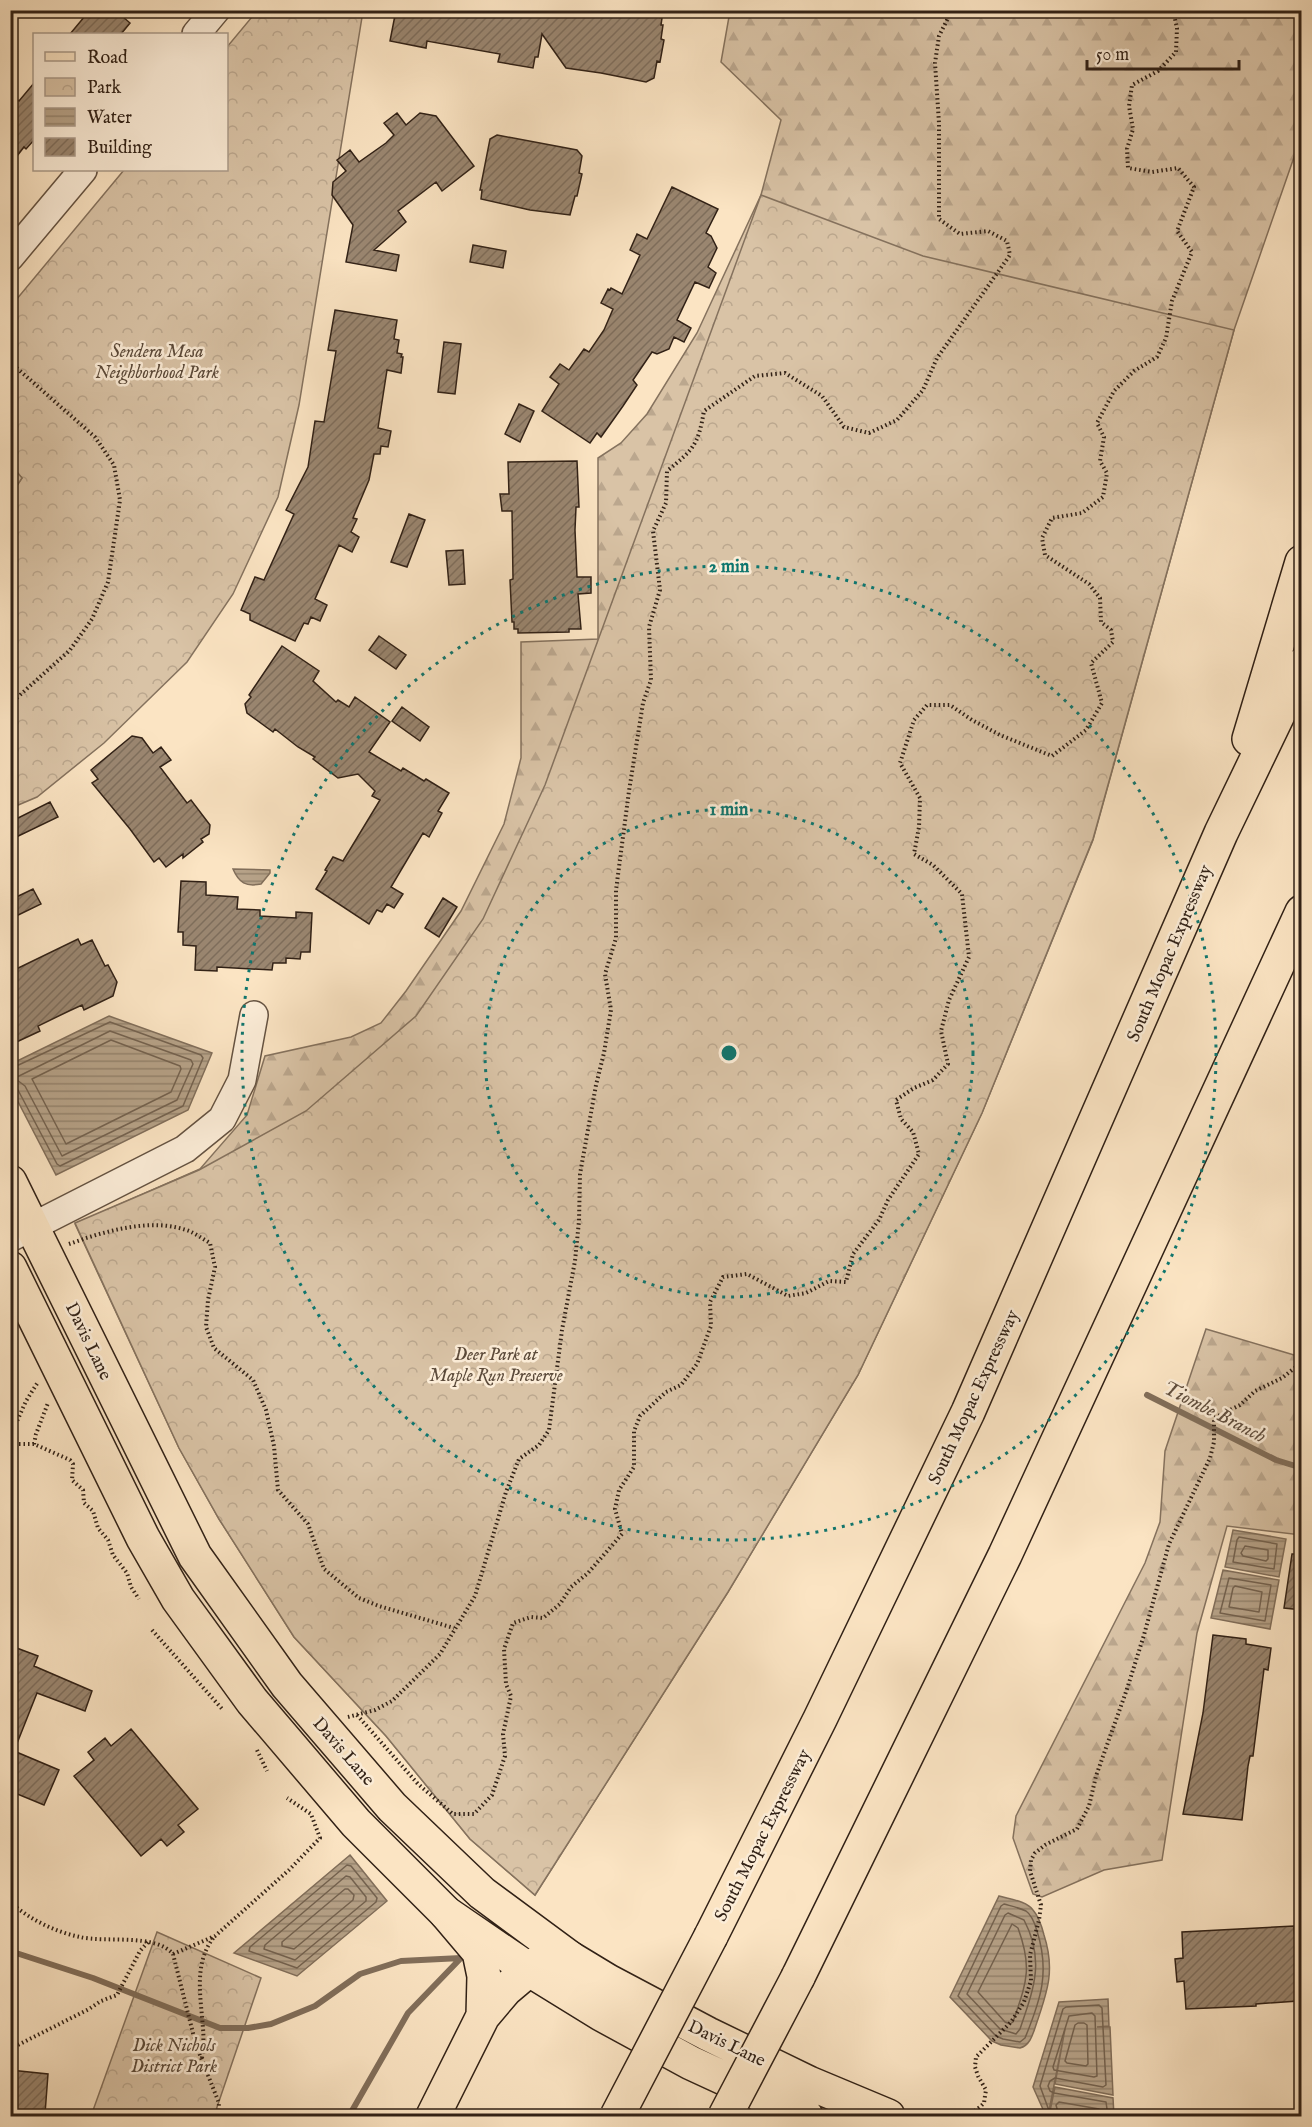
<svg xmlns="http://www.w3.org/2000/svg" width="1312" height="2127" font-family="'IM FELL English',serif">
	<defs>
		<pattern id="forest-firs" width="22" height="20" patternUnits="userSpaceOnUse" patternTransform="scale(1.5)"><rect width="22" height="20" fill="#d9c3a6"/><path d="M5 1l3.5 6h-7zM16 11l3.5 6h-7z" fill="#bba78e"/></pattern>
		<pattern id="park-crowns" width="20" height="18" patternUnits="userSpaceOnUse" patternTransform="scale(1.5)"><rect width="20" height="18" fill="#d9c3a6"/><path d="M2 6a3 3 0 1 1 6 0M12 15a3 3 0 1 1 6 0" fill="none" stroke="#bba78e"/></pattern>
		<pattern id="water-rules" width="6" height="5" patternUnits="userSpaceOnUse" patternTransform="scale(1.5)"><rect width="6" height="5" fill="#b6a288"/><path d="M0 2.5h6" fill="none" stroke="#95846e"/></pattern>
		<pattern id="building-hatch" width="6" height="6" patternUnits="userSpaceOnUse" patternTransform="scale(1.5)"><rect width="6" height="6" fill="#9a8670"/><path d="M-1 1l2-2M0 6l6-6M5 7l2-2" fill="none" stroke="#7e6d5b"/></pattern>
	</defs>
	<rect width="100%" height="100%" fill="#fbe4c3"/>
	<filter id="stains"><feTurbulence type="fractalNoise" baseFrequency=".00333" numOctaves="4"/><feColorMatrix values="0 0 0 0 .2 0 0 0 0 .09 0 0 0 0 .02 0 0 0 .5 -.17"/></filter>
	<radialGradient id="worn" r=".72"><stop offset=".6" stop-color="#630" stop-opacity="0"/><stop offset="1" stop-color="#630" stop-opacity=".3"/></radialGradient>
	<!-- forest -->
	<path fill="url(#forest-firs)" stroke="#85725e" stroke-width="1.5" d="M730,11H1301V137L1234,330L1093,840L982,1113L858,1375L728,1592L535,1895L470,1839L386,1736L294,1637L219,1519L179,1448L75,1224L200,1169L247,1115L265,1056L351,1037L381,1023L406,991L461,911L504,824L521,758V642L598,639V458L621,443L647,414L697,333L761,195L781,120L721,62Z
		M1206,1329L1301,1357V1535L1227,1526L1197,1633L1162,1860L1104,1870L1042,1897L1033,1894L1013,1838L1016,1816L1145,1563L1160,1522L1165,1451Z"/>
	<!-- park -->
	<path fill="url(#park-crowns)" stroke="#85725e" stroke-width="1.5" d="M257,11H363L299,405L278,497L233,594L187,662L104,743L37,797L11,808L10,495L22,478L11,465V306L124,170H226L227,47Z
		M761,195L923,256L1234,330L1093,839L982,1113L858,1375L728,1592L535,1895L470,1839L386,1736L294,1637L219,1519L179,1448L75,1223L199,1170L306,1111L416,1016L483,919L545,785Z
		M157,1932L261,1978L214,2116H91Z"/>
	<!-- pitch -->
	<path fill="#d9c3a6" stroke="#85725e" stroke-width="1.5" d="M11,465L22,478L11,495Z"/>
	<!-- water -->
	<path fill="url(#water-rules)" stroke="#816e5a" stroke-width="1.5" d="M233,869L270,870V873L261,884C246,887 239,883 233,869Z
		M109,1016L212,1053L188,1110L56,1175L11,1088V1064Z
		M1233,1530L1286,1539L1279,1577L1225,1567Z
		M1223,1570L1279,1580L1270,1629L1211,1618Z
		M350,1855L387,1901L297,1976L234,1953Z
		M999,1896C1009,1899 1027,1901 1033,1910C1039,1917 1042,1927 1044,1935C1055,1969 1048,1990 1037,2022C1033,2033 1031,2045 1020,2048L1001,2045L992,2041L950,1997Z
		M1108,1999L1109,2026L1097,2027H1110L1113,2095L1055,2084L1065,2029L1048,2116H1046L1033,2087L1059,2002Z
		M1055,2087L1113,2098L1114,2116H1049Z"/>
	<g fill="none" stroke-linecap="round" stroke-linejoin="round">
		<!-- shore -->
		<path stroke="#74624f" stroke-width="1.5" d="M110,1031L191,1060L193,1064L177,1100L62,1156L25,1086L17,1080V1077Z
			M111,1040L180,1066L181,1069L171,1092L66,1144L32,1079Z
			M10,1069L110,1022L201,1055L203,1058L183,1106L60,1166L57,1164L18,1090L10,1087
			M1239,1537L1277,1544L1274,1569L1233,1562L1237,1540Z
			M1245,1546L1268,1550V1559L1266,1561L1243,1556L1241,1553Z
			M1229,1578L1271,1585L1265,1621L1220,1613Z
			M1235,1586L1262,1592L1259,1612L1229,1607L1233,1588Z
			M347,1865L351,1866L377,1898L376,1902L297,1968L249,1951L250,1947Z
			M346,1876L350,1877L366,1897V1901L295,1960L264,1949L265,1945Z
			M345,1889H348L354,1895L353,1900L294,1949L282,1946V1942Z
			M1004,1904C1011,1906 1020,1908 1026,1911C1032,1915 1035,1924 1037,1931C1050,1972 1041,1999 1025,2038L1020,2042L1003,2039L996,2036L958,1996L1001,1906Z
			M1008,1913L1024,1920C1045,1960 1034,1988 1020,2029L1016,2034L1000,2029L967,1994L1005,1915Z
			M1012,1924L1018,1928C1033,1969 1026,1983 1013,2022L1010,2024L1005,2022L978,1992Z
			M1092,2013L1095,2016L1097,2076L1094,2077L1054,2070L1053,2067L1069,2016Z
			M1078,2023H1084L1087,2025L1088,2064L1086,2066L1067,2063L1065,2061L1075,2025Z
			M1051,2116L1040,2086L1063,2009L1066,2007L1099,2005L1102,2008L1106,2085L1103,2087L1055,2078L1050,2081L1048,2086L1050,2091L1054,2093L1106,2102L1108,2116
			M1059,2116L1056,2105L1059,2102L1099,2109L1101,2116"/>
		<!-- stream -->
		<path stroke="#816e5a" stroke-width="6" d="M1147,1395L1276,1460L1302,1468
			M10,1951L93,1978L220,2028H248L271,2024L315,2006L360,1974L401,1961L461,1958
			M349,2116L408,2013L460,1959"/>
	</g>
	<!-- building -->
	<path fill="url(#building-hatch)" stroke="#312116" stroke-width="1.5" d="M90,10H115L130,23L121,34H70Z
		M396,10H627L662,18L661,25H663L661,39L664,40L660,62L657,61L654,78L646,82L601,73L566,68L542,34L538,57H535L533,68L498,62L500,54L427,41L426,48L390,41Z
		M34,83V140L26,149L24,147L10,165V94L19,101Z
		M397,113L406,125L420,113L436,116L474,166L442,191L436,182L398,211L406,222L374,250L399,255L396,271L346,262L353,225L332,195L333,182L346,171L337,160L350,150L359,162L386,143L394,135L384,123Z
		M497,135L577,150L582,156L579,173L582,174L577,196H575L570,215L530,210L481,199L482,190H480L490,139Z
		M672,187L718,209L706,233L711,236L717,248L708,267L716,273L709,288L695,282L677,320L691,328L684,342L674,337L669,349L657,354L652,352L633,380L637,385L623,406L601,437L597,433L590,443L542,411L559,384L550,377L560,364L569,370L584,349L589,352L604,330L613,309L601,303L608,289L610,290L611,288L622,294L640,255L630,250L637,234L647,239Z
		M473,245L506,251L503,268L470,262Z
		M335,310L397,320L394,339L399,340L397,353L402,354L401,357H403L401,373L387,370L378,428L391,431L388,447L381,446L380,454H374L369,480L353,518L357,519L351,532L359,537L352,552L339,545L315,599L327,605L320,621L311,617L308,624L304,623L295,641L250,620V614L241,610L255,577L264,580L294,514L286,510L308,467L315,421L324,422L336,351L328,350Z
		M444,342L461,344L455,394L438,392Z
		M519,404L534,411L520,442L505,434Z
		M577,461L579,507H576L575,530L577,577H591V593L578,594L581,629H569V632L518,633V629H514V622H512L510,580L513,579L512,511H502L500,494H509L508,462Z
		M409,514L425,520L407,567L391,562Z
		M463,550L465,584L449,585L446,551Z
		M379,636L406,655L396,669L369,650Z
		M282,646L319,671L313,681L336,702L338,700L349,707L355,697L390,722L369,752L401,771L403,768L424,781L426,779L449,793L438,811L442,813L429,837L423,833L391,887L403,894L394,908L387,904L382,912L377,910L369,924L316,889L327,871L325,870L333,857L343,861L380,800L372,796L375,791L358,774L338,778L313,759L315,757L298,747L275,729L273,732L247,713L245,704L251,697L249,695Z
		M402,707L429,727L420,741L392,721Z
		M132,736L142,738L153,753L161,747L171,760L160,767L187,803L191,800L210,825L209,834L201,839L203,842L183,858V854L166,867L159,858L154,862L130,829L92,783L98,779L91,770Z
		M50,802L58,817L10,840V822Z
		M181,881L206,882V895L238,897L237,909L260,910V916L296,918V912L312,913L310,952H301L300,959L286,958V963H273L272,970L217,967V971L195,970L196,946L183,945V932H178Z
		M33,889L41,904L10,919V900Z
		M443,898L457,907L439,937L425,928Z
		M78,939L81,945L92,940L105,966L108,965L117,982L113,996L84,1010L82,1005L69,1011L38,1026L40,1031L10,1045V972Z
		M1292,1554H1302V1610L1284,1608Z
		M1213,1635L1246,1639V1644L1271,1648L1268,1670L1264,1669L1253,1756H1250L1248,1766L1242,1820L1183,1814L1203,1713Z
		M14,1647L38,1656L34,1666L92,1691L85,1711L37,1693L14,1751L59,1770L44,1805L10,1791V1658Z
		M131,1729L198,1809L178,1825L184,1832L167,1846L161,1839L141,1856L74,1776L94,1760L88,1752L105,1738L111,1746Z
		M1294,1926L1296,1953L1302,1952V1974L1297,1975L1298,2001L1256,2004V2006L1186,2009L1184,1981L1177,1982L1175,1959L1183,1958L1182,1932Z
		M10,2070L48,2074L45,2114L10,2111Z"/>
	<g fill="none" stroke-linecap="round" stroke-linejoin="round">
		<defs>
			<path id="minor" d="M196,34L216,10
				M10,257L83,170
				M10,1238L185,1149L222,1119L242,1080L254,1015"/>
			<path id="major" d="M10,1182L195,1556L287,1685L392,1807L482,1893L570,1958L608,1981L708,2034L809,2083L888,2116
				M10,1268L143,1538L178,1599L252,1701L356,1823L446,1913L528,1969L601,2014L691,2063L806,2116"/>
			<path id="highway" d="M1249,739L1302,562
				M446,1913L479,1952L484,1976L483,2016
				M711,1936L820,1719L968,1412L1221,833L1302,665
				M798,1977L1005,1555L1302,912
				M433,2116L483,2016L505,1990L537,1963L570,1958
				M879,2116L880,2114"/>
		</defs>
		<!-- minor casing -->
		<use href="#minor" stroke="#645241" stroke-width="30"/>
		<!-- major casing -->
		<use href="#major" stroke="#312116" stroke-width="36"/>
		<!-- highway casing -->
		<use href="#highway" stroke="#312116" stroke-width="36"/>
		<!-- path -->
		<path stroke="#312116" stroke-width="4" stroke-dasharray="1.5 3" stroke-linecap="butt" d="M10,362L95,437L114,465L120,500L108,582L92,619L70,650L10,704
			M69,1244C105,1231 152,1217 189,1231C196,1234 203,1239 210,1243L215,1267L208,1300L206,1327L214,1348L253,1380L266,1410L274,1446L278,1490L308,1524L324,1569L359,1598L379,1606L454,1628
			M10,1437L26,1401L38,1382
			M10,1444H34L70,1460L73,1464L72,1480L83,1490L84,1503L93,1511L98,1528L108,1540L113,1555L127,1573L131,1587L139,1599
			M34,1444L36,1434L48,1403
			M152,1630L223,1710
			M357,1715L418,1784L453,1814H474L492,1795L505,1756L503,1734L511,1696L506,1684L504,1649L513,1623L531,1617L543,1618L560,1604L571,1587L588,1573L622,1534L615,1509L619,1490L634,1467V1431L640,1416L666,1392L681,1385L697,1364L711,1326L710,1302L723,1277L747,1274L788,1296L806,1293L829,1281L846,1282L853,1254L879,1220L888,1200L919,1154L913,1132L901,1119L896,1100L914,1088L933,1080L948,1064L941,1031L949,1000L969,957L962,894L933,865L914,854L919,827L920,798L900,763L914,720L927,705H950L972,720L1000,735L1052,756L1086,730L1102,703L1091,663L1113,642L1111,630L1101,622L1100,598L1089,584L1045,555L1042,538L1052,518L1082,513L1103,497L1107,473L1100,461L1104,437L1097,423L1114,391L1134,371L1157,357L1166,338L1172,301L1192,252L1177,231L1194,187L1178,168L1152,172L1128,168L1127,149L1133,129L1129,106L1132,85L1158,71L1176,52L1177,28L1173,10
			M348,1717L375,1710L392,1701L440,1654L475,1596L506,1492L519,1459L539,1445L549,1430L562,1330L575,1261L579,1221L580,1174L596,1085L604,1053L611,1010L605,974L616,938V890L629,791L643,703L651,680L649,627L660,590L653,531L666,503L667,471C694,449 698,445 704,411L755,376L785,373L822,396L844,427L869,433L897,420L923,390L937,358L1010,255L1007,241L988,231L960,234L939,219V123L935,63L939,36L952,10
			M257,1750L267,1771
			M10,1902C29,1919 55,1932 80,1937C106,1943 155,1933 173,1954L196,2045L219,2103L218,2116
			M173,1954L215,1936L289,1870L320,1838L311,1814L287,1798
			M10,2049L89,2009L101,2001L117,1995L140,1951L148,1942
			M202,2058C203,2048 204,2038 203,2029C201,1997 193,1964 214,1937
			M967,2116L980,2107L984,2103L985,2096L986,2090L978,2076L975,2067L976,2057L1011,2022L1024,2002L1031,1981L1030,1955L1039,1920L1041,1905L1030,1871L1031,1860L1035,1853L1045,1845L1077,1829L1089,1806L1096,1776L1127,1689L1144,1635L1169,1544L1210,1458L1214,1442V1418L1240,1405L1255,1391L1282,1378L1302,1362"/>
		<!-- minor -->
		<use href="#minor" stroke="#fcedd8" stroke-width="27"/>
		<!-- major -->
		<use href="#major" stroke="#fbe4c3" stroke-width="33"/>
		<!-- highway -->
		<use href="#highway" stroke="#fbe4c3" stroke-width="33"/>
		<defs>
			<path id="highway-bridge" d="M617,2116L711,1936
				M725,2116L798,1977"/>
		</defs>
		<!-- highway-bridge casing -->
		<use href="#highway-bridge" stroke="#312116" stroke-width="36" stroke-linecap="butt"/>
		<!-- highway-bridge -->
		<use href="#highway-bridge" stroke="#fbe4c3" stroke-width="33"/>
	</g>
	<!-- distance rings -->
	<g fill="none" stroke="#0f766e" stroke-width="3" stroke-dasharray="3 6">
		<circle cx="729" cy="1053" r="244"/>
		<circle cx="729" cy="1053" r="487"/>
	</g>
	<g text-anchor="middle" stroke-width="5" stroke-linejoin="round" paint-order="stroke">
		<!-- park labels -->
		<g font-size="18" font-style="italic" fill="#5b4a3a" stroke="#fcedd8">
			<text x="157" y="357">Sendera Mesa<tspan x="157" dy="21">Neighborhood Park</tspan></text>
			<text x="496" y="1360">Deer Park at<tspan x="496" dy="21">Maple Run Preserve</tspan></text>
			<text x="174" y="2051">Dick Nichols<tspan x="174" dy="21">District Park</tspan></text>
		</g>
		<!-- street labels -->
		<g font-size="18" fill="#312116" stroke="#fcedd8">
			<text transform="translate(1169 953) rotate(-67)" y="6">South Mopac Expressway</text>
			<text transform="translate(89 1341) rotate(64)" y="6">Davis Lane</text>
			<text transform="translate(973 1397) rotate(-65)" y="6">South Mopac Expressway</text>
			<text transform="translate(344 1751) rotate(49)" y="6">Davis Lane</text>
			<text transform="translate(762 1835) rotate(-63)" y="6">South Mopac Expressway</text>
			<text transform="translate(727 2043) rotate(26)" y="6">Davis Lane</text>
		</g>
		<!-- water labels -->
		<g font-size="20" font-style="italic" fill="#604e3e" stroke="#fcedd8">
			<text transform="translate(1215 1411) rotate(27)" y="7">Tiombe Branch</text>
		</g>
	</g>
	<circle cx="729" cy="1053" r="9" fill="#0f766e" stroke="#fcedd8" stroke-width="3"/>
	<g font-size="18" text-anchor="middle" font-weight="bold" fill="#0f766e" stroke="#fcedd8" stroke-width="5" stroke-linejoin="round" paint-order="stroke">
		<text x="729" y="572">2 min</text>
		<text x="729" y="815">1 min</text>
	</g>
	<!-- margin -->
	<rect width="1312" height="2127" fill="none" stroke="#fbe4c3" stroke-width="36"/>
	<rect x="12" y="12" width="1288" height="2103" fill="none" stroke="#312116" stroke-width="3"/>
	<rect x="18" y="18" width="1276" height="2091" fill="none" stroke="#312116" stroke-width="1.5"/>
	<!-- legend -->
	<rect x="33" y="33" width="195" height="138" fill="#fcedd8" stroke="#ab9b8a" stroke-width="1.5"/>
	<rect x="45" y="52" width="30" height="9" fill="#fbe4c3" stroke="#ab9b8a" stroke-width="1.5"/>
	<text x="87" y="63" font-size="18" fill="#312116">Road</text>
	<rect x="45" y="78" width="30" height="18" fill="url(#park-crowns)" stroke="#ab9b8a" stroke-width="1.5"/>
	<text x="87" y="93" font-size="18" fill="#312116">Park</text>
	<rect x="45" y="108" width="30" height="18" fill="url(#water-rules)" stroke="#ab9b8a" stroke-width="1.5"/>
	<text x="87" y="123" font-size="18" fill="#312116">Water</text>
	<rect x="45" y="138" width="30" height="18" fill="url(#building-hatch)" stroke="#ab9b8a" stroke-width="1.5"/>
	<text x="87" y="153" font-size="18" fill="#312116">Building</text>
	<!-- scale -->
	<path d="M1087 60v9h152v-9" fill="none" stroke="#312116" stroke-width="3"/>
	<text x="1096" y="60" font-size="18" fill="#312116" stroke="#fcedd8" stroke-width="4.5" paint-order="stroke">50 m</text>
	<rect width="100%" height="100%" filter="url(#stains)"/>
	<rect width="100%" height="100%" fill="url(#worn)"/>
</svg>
